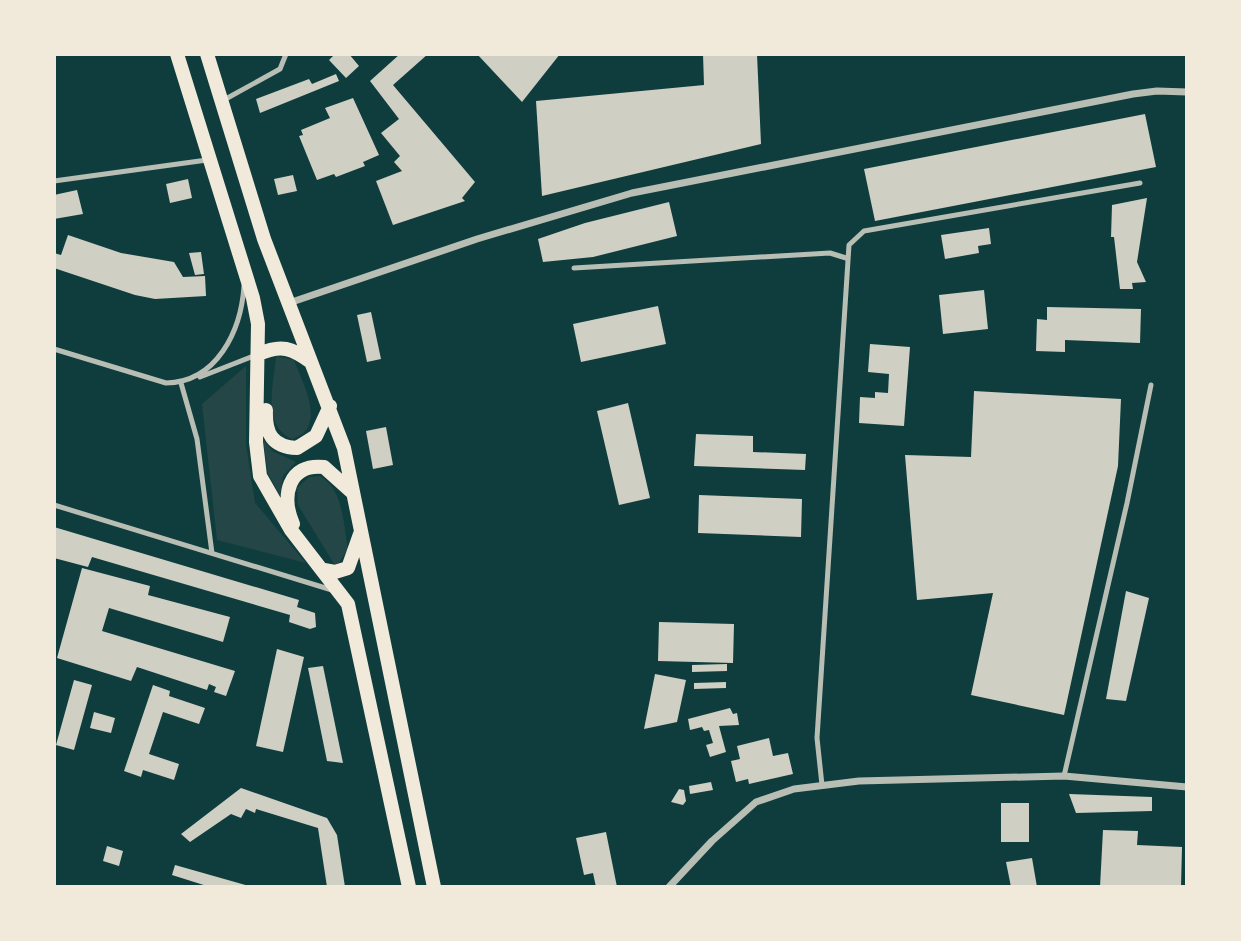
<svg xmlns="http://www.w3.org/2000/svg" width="1241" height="941" font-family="'Exo 2',sans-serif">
	<rect width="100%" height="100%" fill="#0f3d3e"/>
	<!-- green -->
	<path fill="#244646" d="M276,356L294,360C303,384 328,428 292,439C261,425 274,384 276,356Z
		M246,366V444L255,503L306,563L217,540L202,404Z
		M263,439L272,451L296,462L283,476L280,495L268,474Z
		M320,476C344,490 343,524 348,549L336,567L298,505L297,488L309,477Z"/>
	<!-- building -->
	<path fill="#cfcfc3" d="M335,54H349L359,66L346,78L329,60Z
		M400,54H428L393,85L475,182L462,198L465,201L393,225L376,181L402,171L394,162L400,156L381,133L399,119L370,81Z
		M477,54H560L522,102Z
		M703,54H757L761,144L542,196L536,101L704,85Z
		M336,74L339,81L260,113L256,99L309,79L312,84Z
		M353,98L379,155L363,162L365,166L336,177L334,174L317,180L299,136L303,135L301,130L330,118L325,108Z
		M1145,114L1156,167L875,221L864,169Z
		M293,175L297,191L278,195L274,179Z
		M188,179L192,198L170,203L166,184Z
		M77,190L83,214L54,219V195Z
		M1147,198L1137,262L1146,282L1132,283L1133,289H1120L1114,237H1111L1112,205Z
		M669,202L677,236L593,257L543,262L538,239L585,223Z
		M989,228L991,244L978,246L979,253L945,259L941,235Z
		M68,235L121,253L174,262L183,277L205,276L206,296L155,299L135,295L54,268V253L61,255Z
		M201,252L204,274L195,275L189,253Z
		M984,290L988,329L943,334L939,295Z
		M658,306L666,344L581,362L573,324Z
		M1047,307L1141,309L1140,343L1065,340V352L1036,351L1037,319L1047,320Z
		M371,312L381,359L367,362L357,315Z
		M870,344L910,347L904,426L859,423L860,397L875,398V392L888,393L889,374L868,372Z
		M974,391L1121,399L1118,466L1064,715L971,695L993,593L917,600L905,455L971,457Z
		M628,403L650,498L619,505L597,411Z
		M386,427L393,465L373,469L366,431Z
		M696,434L753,436V452L806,454L805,470L694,466Z
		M699,495L802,499L801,537L698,533Z
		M54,527L299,600L297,607L315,613L316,627L310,629L289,622L290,615L92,557L88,567L54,558Z
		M82,568L150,586L148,595L230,617L223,642L109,608L102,631L235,671L226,696L214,692L216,687L209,684L207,690L137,667L131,681L57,658Z
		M1126,591L1149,598L1126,701L1106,699Z
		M659,622L734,624L733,663L658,661Z
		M277,649L304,657L283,752L256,746Z
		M727,664V671L692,672V665Z
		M323,666L343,763L327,761L308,668Z
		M655,674L686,680L677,722L644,729Z
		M74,680L92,685L74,750L56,745Z
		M726,682V688L694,689V683Z
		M153,685L170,691L169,696L205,708L199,724L163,712L149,754L179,764L174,780L143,770L141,777L124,771Z
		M730,708L733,714L737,713L739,725L719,726L726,752L710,757L706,745L713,743L709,730L704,731L702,727L690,730L688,719Z
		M94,712L115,718L111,733L90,728Z
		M769,738L773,756L788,753L793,774L749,784L748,779L736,782L731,761L740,759L737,746Z
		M711,782L713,790L690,794L689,786Z
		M241,788L327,818L337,835L345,887H327L318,828L256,809L255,813L246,809L241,818L231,814L190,842L181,834Z
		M679,789L684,790L686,801L683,805L671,802Z
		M1069,794L1152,797V811L1076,813Z
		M1001,803H1029V842H1001Z
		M1103,830L1138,831L1137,845L1182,847L1181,887H1100Z
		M606,832L617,887H596L593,873L584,875L576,838Z
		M107,846L123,851L119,866L103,861Z
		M1032,858L1037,887H1011L1006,862Z
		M175,865L249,886V887H210L172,875Z"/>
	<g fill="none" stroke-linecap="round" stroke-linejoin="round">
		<!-- service -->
		<path stroke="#b8beb3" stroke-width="5" d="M222,101L280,69L286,54
			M54,181L207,160
			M574,268L830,253L846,258
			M54,349L166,383C217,382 241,331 244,286
			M200,377L256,355
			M181,383L197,439L212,553
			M54,505L332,590
			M1064,776L1127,503L1151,385
			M822,785L817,738L849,245L864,231L1140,183"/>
		<!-- minor -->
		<path stroke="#b8beb3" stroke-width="7" d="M289,303L477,239L632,193L1133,94L1157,91L1187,92
			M669,887L712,841L756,802L794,789L859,781L1064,776L1187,787"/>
		<!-- secondary -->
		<path stroke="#f1e9da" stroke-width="14" d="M177,54L253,298L258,324L256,442L260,476L291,530L348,604L409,887
			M207,54L264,239L344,448L434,887
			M259,354C281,344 292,348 311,362
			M266,410C265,433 272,447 297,448L316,436L330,406
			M293,524C281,496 288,463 324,467L353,493
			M324,570L335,572L348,568L360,534"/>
	</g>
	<!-- border -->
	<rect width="1241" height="941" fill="none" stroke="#f1e9da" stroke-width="112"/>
</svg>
